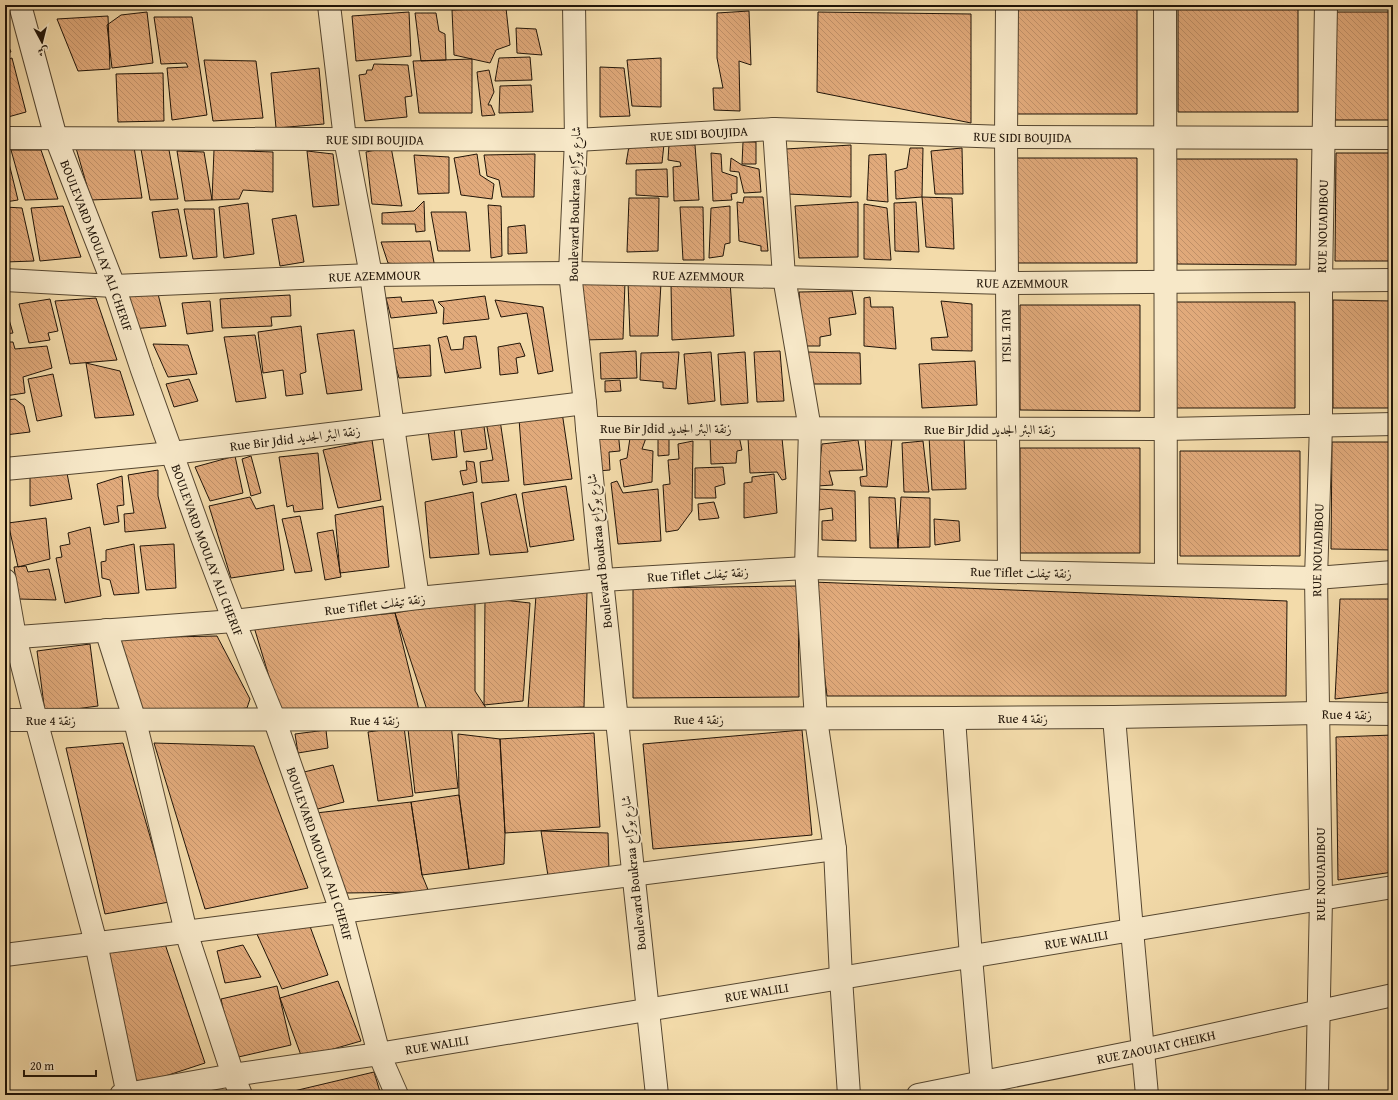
<svg xmlns="http://www.w3.org/2000/svg" width="1398" height="1100" font-family="'Gentium Book Plus',Amiri,serif">
	<defs>
		<pattern id="building-back-hatch" width="6" height="6" patternUnits="userSpaceOnUse"><rect width="6" height="6" fill="#e1aa7b"/><path d="M-1 5l2 2M0 0l6 6M5-1l2 2" fill="none" stroke="#c19169"/></pattern>
	</defs>
	<rect width="100%" height="100%" fill="#f3dbaa"/>
	<filter id="stains"><feTurbulence type="fractalNoise" baseFrequency=".005" numOctaves="4"/><feColorMatrix values="0 0 0 0 .2 0 0 0 0 .09 0 0 0 0 .02 0 0 0 .5 -.17"/></filter>
	<radialGradient id="worn" r=".72"><stop offset=".6" stop-color="#630" stop-opacity="0"/><stop offset="1" stop-color="#630" stop-opacity=".3"/></radialGradient>
	<!-- building -->
	<path fill="url(#building-back-hatch)" stroke="#201408" d="M1178,6H1298V112H1178Z
		M506,8L510,45L496,50L490,63L454,55L452,10Z
		M1017,9H1137V114H1017Z
		M749,11L751,65L739,61L740,111L714,110L713,88H723L717,58V13Z
		M147,12L153,63L112,68L107,25L121,15Z
		M409,12L411,56L356,61L352,16Z
		M818,12L971,14V123L817,92Z
		M1334,12H1393V120H1334Z
		M415,13H436L439,31L445,34L446,60L421,61Z
		M108,16L110,69L78,71L57,19Z
		M154,17H192L207,115L172,120L167,68L188,67L186,63L161,64Z
		M516,28L536,29L542,55L517,53Z
		M5,38L11,52L5,53Z
		M530,57L532,80L495,81L499,58Z
		M12,58L26,112L8,117L5,104V60Z
		M661,58V107L632,106L627,60Z
		M472,59V113H419L413,61Z
		M204,60L256,61L263,118L213,121Z
		M374,64L408,65L412,96L405,97L407,117L365,121L359,75L366,74L367,70H372Z
		M600,67L624,68L630,116L600,117Z
		M319,68L324,124L276,128L271,73Z
		M489,70L494,92L488,105H491L495,115L482,116L477,72Z
		M163,73L164,121L118,122L116,74Z
		M531,85L533,112L499,113L500,86Z
		M743,142H756V164H742Z
		M664,144L662,163L626,164L629,146Z
		M669,144L695,145L699,200L674,201L673,167L681,166L680,162L668,160Z
		M851,145V197L788,194L786,149Z
		M134,147L142,198L91,200L76,148Z
		M391,147L402,206L372,204L366,152Z
		M910,148H923L922,197L896,199L895,171L907,168Z
		M962,148L963,194H935L931,151Z
		M141,149L169,150L178,199L150,200Z
		M11,150H41L58,199L25,200Z
		M214,150L273,152V192L243,190L239,199L212,200Z
		M177,151L204,152L212,200L185,201Z
		M307,151L333,154L339,205L313,207Z
		M711,153L721,154L722,172L737,177V193L731,194L732,200L713,201Z
		M1336,153H1393V261H1335Z
		M477,154L480,175L494,184L492,199L461,195L454,158Z
		M535,154L534,197H502L499,180L487,176L484,155Z
		M886,154L888,202L867,200L869,155Z
		M5,155H7L18,200L5,202Z
		M414,155L449,157V193L418,194Z
		M731,158L742,165L759,169L761,192L744,193L739,172L730,171Z
		M1017,158H1137V263H1017Z
		M1176,159H1297L1296,265L1177,264Z
		M667,169L668,197L636,195V170Z
		M744,197H763L768,251H761V246L739,241L737,202L743,203Z
		M922,197L952,198L954,249L926,247Z
		M629,198H659L658,251L627,252Z
		M424,201L425,231L416,232L415,224H382V213L414,211Z
		M858,202V257L799,258L795,206Z
		M916,202L919,252L895,251L894,203Z
		M248,203L254,254L224,258L219,207Z
		M864,204L887,208L891,260L864,259Z
		M488,205L501,206L502,256L491,258Z
		M63,206L81,257L40,261L31,208Z
		M730,206V243L725,244L723,256L709,258L711,208Z
		M5,207L22,208L34,261L5,262Z
		M680,207H703L704,260H683Z
		M178,209L187,256L160,258L152,212Z
		M184,209H214L217,257L193,259Z
		M431,212H466L470,251H438Z
		M296,215L304,262L280,266L272,219Z
		M525,225L527,253L508,254V227Z
		M430,241L435,268L388,263L381,242Z
		M581,282H625L623,339L583,340Z
		M628,282L661,283L658,336H630Z
		M730,282L734,336L672,340L671,284Z
		M157,290L166,326L132,329L129,303L130,294Z
		M852,291L856,314L829,318L831,335L820,337V346H804L799,292Z
		M290,295L291,316L271,317L272,326L222,328L220,299Z
		M485,296L489,319L443,324L444,308L438,302Z
		M401,297L402,302L433,300L437,313L391,318L386,298Z
		M870,297L871,307H893L896,349L864,346V298Z
		M96,298L117,360L70,364L55,301Z
		M50,299L58,331L48,333L50,340L29,343L19,304Z
		M495,300L543,307L553,371L538,374L527,313L501,317Z
		M1333,300L1393,301V408H1333Z
		M210,301L213,331L187,334L182,303Z
		M941,301L972,304V351L932,350L931,338L948,337Z
		M1175,302H1295V408H1175Z
		M1020,305H1140V411L1020,410Z
		M5,306L13,333L5,334Z
		M301,326L306,372L300,374L303,394L286,396L283,370L263,373L258,332Z
		M354,330L362,390L327,394L317,334Z
		M255,335L266,398L236,402L224,337Z
		M447,336L451,350L463,349L464,337L476,336L481,368L445,373L438,338Z
		M5,342H13L15,349L47,346L52,368L23,377L25,393L5,396Z
		M520,343L525,356L516,358L518,373L500,375L498,347Z
		M153,344L188,345L197,374L168,377Z
		M430,345L431,376L399,378L391,349Z
		M636,351L637,378L601,379L600,353Z
		M780,351L784,401L757,402L754,352Z
		M679,352L676,389L663,388V382L640,380L641,353Z
		M711,352L715,401L688,404L684,354Z
		M745,352L748,403L721,405L718,354Z
		M807,352L860,353L861,384H811Z
		M975,361L977,405L922,408L919,364Z
		M86,363L120,371L134,415L95,418Z
		M53,374L62,416L37,421L28,379Z
		M189,379L198,401L174,407L166,384Z
		M620,380L621,391L605,392V381Z
		M15,399L24,406L30,432L5,435V400Z
		M562,412L572,479L524,485L519,419Z
		M483,419L487,449L464,452L460,422Z
		M500,420L509,481L482,483L480,462L493,460L486,422Z
		M454,428L457,457L432,460L428,431Z
		M618,431L620,451L609,452L610,470L597,471L595,433Z
		M710,435L739,436L742,450L737,451L736,463L711,464Z
		M658,436H669V455L658,456Z
		M929,436H964L966,489L932,490Z
		M865,437L892,439L887,487L861,486L860,477L867,476Z
		M630,438H646L642,449L653,451L652,482L624,487L620,460L627,458Z
		M748,438H782L786,479L782,480L777,472L750,473Z
		M372,440L381,500L338,508L323,450Z
		M858,440L863,470L829,471L833,485L817,486L822,444Z
		M693,441L692,511L678,530L666,532L663,485L670,484L668,460L679,459L678,444Z
		M923,441L929,492H904L902,443Z
		M1332,442H1393V550L1331,549Z
		M1020,448H1140V553H1020Z
		M1180,451H1300V556H1180Z
		M318,453L323,509L294,512L293,505L287,507L279,457Z
		M235,456L243,493L210,501L195,467Z
		M251,456L261,493L251,496L242,459Z
		M466,461L474,462L477,482L463,485L460,471L467,470Z
		M723,467L725,484L715,487L716,498H695V468Z
		M66,468L72,499L30,506V474Z
		M158,470V496L166,528L125,532L124,514L134,513L128,475Z
		M774,474L777,513L744,518V483L752,482V477Z
		M122,476L124,505L117,506L119,522L104,525L97,484Z
		M617,481L623,493L658,489L661,541L618,544L611,483Z
		M566,486L574,540L530,547L522,493Z
		M818,489L855,491L856,541L822,540V521L833,520L832,508L819,510Z
		M473,492L479,554L430,558L425,502Z
		M516,494L528,552L490,555L481,503Z
		M250,497L256,509L274,505L284,570L231,578L209,506Z
		M869,497L895,498L898,548H870Z
		M901,497L930,498V547L898,548Z
		M714,502L719,518L699,520L698,504Z
		M383,506L389,567L340,573L335,515Z
		M300,516L312,571L295,573L282,519Z
		M46,518L50,559L18,567L8,523Z
		M934,519L959,521L960,541L935,545Z
		M90,527L101,596L65,603L56,558L62,557L60,546L70,544L68,533Z
		M333,530L341,577L325,580L317,533Z
		M134,544L139,593L114,595L110,580L102,578L101,562L106,561V550Z
		M174,544L176,588L146,590L140,546Z
		M26,566L28,572L49,569L56,600L19,599L14,567Z
		M813,582L1287,601L1286,696H827Z
		M798,586L799,697L633,698V588Z
		M587,592L584,707L528,709L536,595Z
		M475,598V691L490,714L428,713L395,613Z
		M485,598L530,603L523,701L484,705Z
		M1340,599H1393V692L1335,699Z
		M395,613L420,714L280,713L254,627Z
		M217,636L250,699L247,708L135,721L116,638Z
		M90,644L98,706L45,713L37,651Z
		M451,724L458,788L415,793L408,729Z
		M404,727L413,796L378,801L368,732Z
		M326,730L328,748L298,753L295,734Z
		M802,730L812,835L653,849L643,744Z
		M594,733L600,827L505,833L500,739Z
		M458,734L500,739L505,833L504,864L469,869L459,795Z
		M1393,735V872L1338,880L1336,737Z
		M123,743L169,902L105,914L66,748Z
		M154,743L254,746L308,888L205,909Z
		M333,765L344,802L314,810L304,772Z
		M459,795L469,869L422,875L411,802Z
		M411,802L422,875L429,892L344,893L316,813Z
		M541,831L608,833L609,871L548,876Z
		M308,921L328,975L282,989L256,932Z
		M165,944L205,1063L135,1086L106,950Z
		M243,945L261,977L225,983L217,951Z
		M338,981L361,1041L302,1058L280,998Z
		M277,986L291,1045L234,1058L221,999Z
		M374,1072L381,1095H277Z"/>
	<g fill="none" stroke-linecap="round" stroke-linejoin="round">
		<defs>
			<g id="minor">
				<path id="s1" d="M20,5L56,138L114,286L142,370L202,537L234,621L275,721L341,911L379,1054L397,1095"/>
				<path d="M329,5L345,139L371,275L418,598"/>
				<path d="M574,5L576,140L570,273L585,403L587,428L602,580L657,1095"/>
				<path id="s2" d="M1007,5L1006,137L1009,572"/>
				<path d="M1165,5L1166,575"/>
				<path d="M774,129L784,277L810,429L806,568L816,719L835,849L841,978L849,1095"/>
				<path id="s3" d="M5,138L576,140L774,129L1006,137L1393,138"/>
				<path id="s4" d="M5,280L114,286L371,275L570,273L784,277L1007,283L1393,280"/>
				<path d="M587,428L1166,429L1393,424"/>
				<path d="M5,469L172,453L585,403"/>
				<path d="M5,580L15,637L36,720L96,943L128,1095"/>
				<path d="M106,630L135,721L186,932L233,1075L241,1095"/>
				<path d="M5,638L234,621L418,598L602,580L806,568L1316,578L1393,572"/>
				<path d="M1114,717L1132,930L1147,1095"/>
				<path d="M954,718L971,957L983,1095"/>
				<path d="M5,720L954,718L1114,717L1317,713L1393,714"/>
				<path d="M5,955L835,849"/>
				<path id="s5" d="M121,1095L233,1075L379,1054L1393,887"/>
				<path id="s6" d="M918,1095L1143,1050L1393,995"/>
				<path id="s7" d="M1317,1095L1321,898L1316,578L1321,425V280L1326,5"/>
			</g>
		</defs>
		<!-- minor casing -->
		<use href="#minor" stroke="#554630" stroke-width="24"/>
		<!-- minor -->
		<use href="#minor" stroke="#f7e8c8" stroke-width="22"/>
	</g>
	<g text-anchor="middle" stroke-width="3.5" stroke-linejoin="round" paint-order="stroke">
		<!-- street labels -->
		<g font-size="13" fill="#201408" stroke="#f7e8c8">
			<text dy="5" stroke="none"><textPath href="#s3" startOffset="694">RUE SIDI BOUJIDA</textPath></text>
			<text dy="5" stroke="none"><textPath href="#s3" startOffset="1018">RUE SIDI BOUJIDA</textPath></text>
			<text dy="5" stroke="none"><textPath href="#s3" startOffset="370">RUE SIDI BOUJIDA</textPath></text>
			<text transform="translate(574 204) rotate(-89)" y="5">Boulevard Boukraa شارع بوكراع</text>
			<text dy="5" stroke="none"><textPath href="#s7" startOffset="869">RUE NOUADIBOU</textPath></text>
			<text dy="5" stroke="none"><textPath href="#s1" startOffset="253">BOULEVARD MOULAY ALI CHERIF</textPath></text>
			<text dy="5" stroke="none"><textPath href="#s4" startOffset="370">RUE AZEMMOUR</textPath></text>
			<text dy="5" stroke="none"><textPath href="#s4" startOffset="694">RUE AZEMMOUR</textPath></text>
			<text dy="5" stroke="none"><textPath href="#s4" startOffset="1018">RUE AZEMMOUR</textPath></text>
			<text dy="5" stroke="none"><textPath href="#s2" startOffset="331">RUE TISLI</textPath></text>
			<text x="666" y="433">Rue Bir Jdid زنقة البئر الجديد</text>
			<text x="990" y="434">Rue Bir Jdid زنقة البئر الجديد</text>
			<text transform="translate(295 438) rotate(-7)" y="5">Rue Bir Jdid زنقة البئر الجديد</text>
			<text dy="5" stroke="none"><textPath href="#s1" startOffset="577">BOULEVARD MOULAY ALI CHERIF</textPath></text>
			<text dy="5" stroke="none"><textPath href="#s7" startOffset="545">RUE NOUADIBOU</textPath></text>
			<text transform="translate(599 551) rotate(-96)" y="5">Boulevard Boukraa شارع بوكراع</text>
			<text transform="translate(1021 572) rotate(1)" y="5">Rue Tiflet زنقة تيفلت</text>
			<text transform="translate(698 574) rotate(-3)" y="5">Rue Tiflet زنقة تيفلت</text>
			<text transform="translate(375 604) rotate(-7)" y="5">Rue Tiflet زنقة تيفلت</text>
			<text transform="translate(1347 714) rotate(1)" y="5">Rue 4 زنقة</text>
			<text x="1023" y="723">Rue 4 زنقة</text>
			<text x="699" y="724">Rue 4 زنقة</text>
			<text x="51" y="725">Rue 4 زنقة</text>
			<text x="375" y="725">Rue 4 زنقة</text>
			<text dy="5" stroke="none"><textPath href="#s1" startOffset="901">BOULEVARD MOULAY ALI CHERIF</textPath></text>
			<text transform="translate(633 873) rotate(-96)" y="5">Boulevard Boukraa شارع بوكراع</text>
			<text transform="translate(1320 874) rotate(-90)" y="5">RUE NOUADIBOU</text>
			<text dy="5" stroke="none"><textPath href="#s5" startOffset="968">RUE WALILI</textPath></text>
			<text dy="5" stroke="none"><textPath href="#s5" startOffset="644">RUE WALILI</textPath></text>
			<text dy="5" stroke="none"><textPath href="#s5" startOffset="320">RUE WALILI</textPath></text>
			<text dy="5" stroke="none"><textPath href="#s6" startOffset="243">RUE ZAOUIAT CHEIKH</textPath></text>
		</g>
	</g>
	<!-- margin -->
	<rect width="1398" height="1100" fill="none" stroke="#f3dbaa" stroke-width="20"/>
	<rect x="6" y="6" width="1386" height="1088" fill="none" stroke="#201408" stroke-width="2"/>
	<rect x="10" y="10" width="1378" height="1080" fill="none" stroke="#201408"/>
	<!-- north arrow -->
	<g transform="translate(42 42) rotate(173)" stroke="#f7e8c8" stroke-width="3" paint-order="stroke">
	<path d="M0-3L7 15L0 10L-7 15Z" fill="#201408"/>
	<text y="-6" font-size="11" font-weight="bold" text-anchor="middle" fill="#201408">ش</text>
	</g>
	<!-- scale -->
	<path d="M24 1070v6h72v-6" fill="none" stroke="#201408" stroke-width="2"/>
	<text x="30" y="1070" font-size="12" fill="#201408" stroke="#f7e8c8" stroke-width="3" paint-order="stroke">20 m</text>
	<rect width="100%" height="100%" filter="url(#stains)"/>
	<rect width="100%" height="100%" fill="url(#worn)"/>
</svg>
